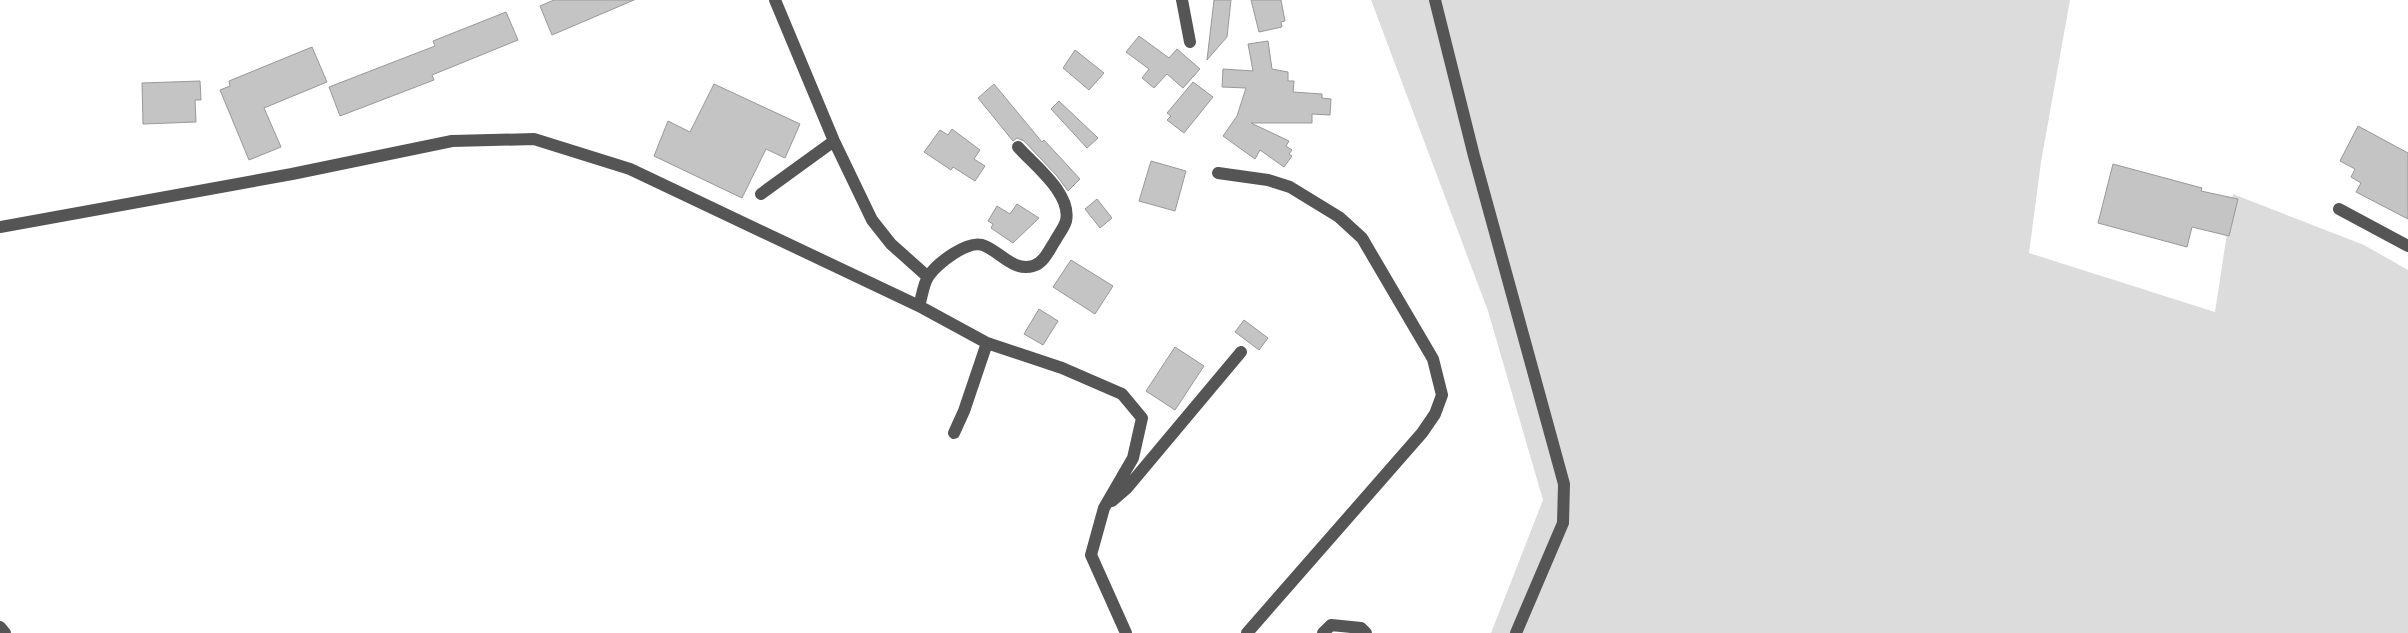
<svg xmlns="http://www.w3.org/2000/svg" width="2408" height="633" font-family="Rubik,sans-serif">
	<rect width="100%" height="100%" fill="#fff"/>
	<!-- green -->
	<path fill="#dcdcdc" d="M1371,0H2070L2041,162L2029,253L2215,312L2233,194L2364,245L2408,270V633H1491L1543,500L1488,311Z"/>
	<!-- building -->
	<path fill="#c4c4c4" stroke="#999" d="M554,0H634L552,35L540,6Z
		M1214,0H1231L1227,37L1207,60Z
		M1251,0H1281L1285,21L1281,22L1282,27L1259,32Z
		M506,12L518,40L432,75L434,80L340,116L329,87L435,46L433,41Z
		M1139,36L1169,58L1177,49L1200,69L1183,88L1167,74L1154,88L1142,78L1149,69L1126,52Z
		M1268,41L1272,69L1288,72V81H1294L1293,92L1322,94V98L1331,99L1330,115L1312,114V123H1251L1289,141L1286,146L1292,150L1289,154L1292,156L1284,167L1260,150L1255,159L1223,136L1237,116L1246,88L1222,87L1223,69L1253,71L1248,44Z
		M312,47L327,82L264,108L281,147L249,160L220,90L230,86L229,81Z
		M1075,50L1104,73L1089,90L1063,68Z
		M200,81L201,100H195L196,122L143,124L142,83Z
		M1193,82L1213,97L1184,133L1167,120L1171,116L1167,113Z
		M714,84L800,124L785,158L766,149L742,198L654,156L668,121L690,132Z
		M994,84L1042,142L1044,140L1080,179L1068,191L1057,176L1024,141L1017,138L1013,141L978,98Z
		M1059,101L1098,138L1087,148L1051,109Z
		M2358,126L2408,153V219L2356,192L2361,183L2351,177L2355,169L2340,161Z
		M952,129L980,150L974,159L985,166L975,181L953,167L951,170L924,152L940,130L948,135Z
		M1151,161L1186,171L1175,211L1139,201Z
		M2113,164L2202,188L2201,191L2238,199L2229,236L2192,227L2187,247L2098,223Z
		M1097,199L1112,218L1100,228L1085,209Z
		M1017,204L1039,218L1013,243L991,228L993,224L988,221L997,206L1010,214Z
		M1071,260L1113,286L1095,314L1053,287Z
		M1039,309L1058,321L1043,345L1024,334Z
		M1244,320L1268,338L1259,350L1235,332Z
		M1175,347L1204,366L1175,410L1146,391Z"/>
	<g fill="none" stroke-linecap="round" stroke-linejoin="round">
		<!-- minor -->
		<path stroke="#555" stroke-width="12" d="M775,0L834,141L872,220L891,244L928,277
			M1182,0L1190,42
			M1435,0L1474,156L1564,484L1563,523L1516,633
			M1218,173L1268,180L1290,187L1339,217L1362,238L1433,359L1442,395L1435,414L1422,433L1247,633
			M761,194L834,141
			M2339,209L2408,246
			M0,227L292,174L452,141L534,139L630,169L919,306L987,343L1062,368L1122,394L1142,418L1133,458L1104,508L1091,555L1126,633
			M919,306C922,297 923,285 928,277C936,264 969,238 985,246C1000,252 1014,272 1033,266C1044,263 1049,250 1055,241C1058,235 1064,228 1066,221C1072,194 1035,166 1018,147
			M954,433L964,411L987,343
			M1112,501L1127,488L1241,352
			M0,627L5,633
			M1323,633L1331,625L1361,628L1366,633"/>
	</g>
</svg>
